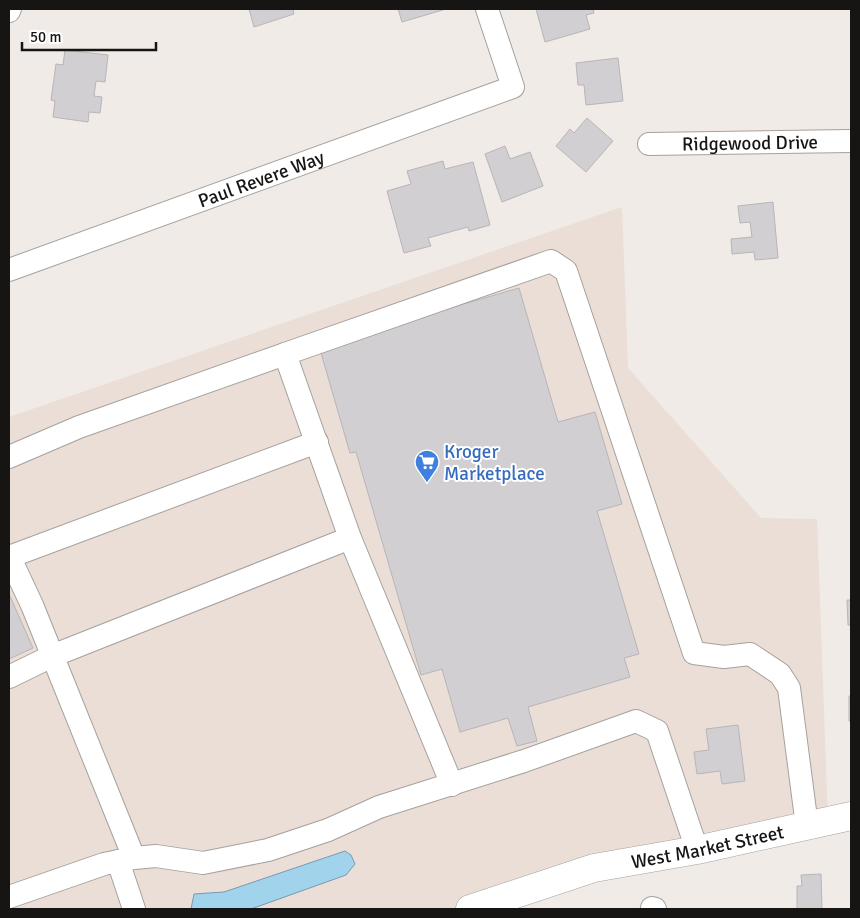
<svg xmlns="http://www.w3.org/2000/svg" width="860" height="918" font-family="Signika,sans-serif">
	<rect width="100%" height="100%" fill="#f0ebe7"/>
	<!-- built -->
	<path fill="#eaded6" d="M622,207L628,368L761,518L817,519L828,821L697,850L508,909H9V417Z"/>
	<!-- water -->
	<path fill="#a2d3ed" stroke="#789aac" d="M345,851L351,855L355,864L346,875L251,909H191L194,894L224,892Z"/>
	<!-- building -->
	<path fill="#d2cfd3" stroke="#b8b4b8" d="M249,9H293L294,14L254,27Z
		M398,9H446L402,22Z
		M536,9H593L594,13L586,15L590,29L545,42Z
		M65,50L108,55L105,82L96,81L94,96L102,97L100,113L89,112L88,122L53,117L55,101L51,100L56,64L63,65Z
		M618,58L623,101L586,105L584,85H578L576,63Z
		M587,118L613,141L586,172L556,146L570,129L574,133Z
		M505,146L510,159L530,152L543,186L502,202L485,154Z
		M443,161L445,169L473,162L490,225L469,231L468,227L428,238L431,246L404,253L387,191L411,184L407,171Z
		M773,202L778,258L755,260L754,252L732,254L731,239L752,237L750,222L740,223L738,206Z
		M519,288L558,422L595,412L622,504L597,511L639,654L624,658L630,677L528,707L537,741L517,746L508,718L460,732L442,669L421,675L356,452L350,453L319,346Z
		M9,594L33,648L9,659Z
		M847,600H851V625H848Z
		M849,696H851V721H849Z
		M738,725L745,781L722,784L720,771L697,774L694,752L709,750L706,729Z
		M821,874L822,909H797V886H802L801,875Z"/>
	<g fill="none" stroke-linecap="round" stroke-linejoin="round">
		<defs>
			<g id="minor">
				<path d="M9,11L10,9"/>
				<path id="s1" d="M649,144L851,141"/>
				<path id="s2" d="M9,270L513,87L487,9"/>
				<path d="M285,354L551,261L566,271L694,653L724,657L750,654L780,674L789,688L807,826"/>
				<path d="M9,457L79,427L285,354L350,538L452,785"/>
				<path d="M9,556L32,605L134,858"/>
				<path d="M9,557L317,442"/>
				<path d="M9,677L52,656L350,538"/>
				<path d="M118,861L134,909"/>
				<path d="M9,897L104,864L134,858L156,856L203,863L268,850L328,830L379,807L524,761L636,721L657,731L697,850"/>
				<path d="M652,908L655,909"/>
			</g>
			<g id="major">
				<path id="s3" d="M470,909L594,868L697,850L851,816"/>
			</g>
		</defs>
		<!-- minor casing -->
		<use href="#minor" stroke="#a5a19d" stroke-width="24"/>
		<!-- major casing -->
		<use href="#major" stroke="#a5a19d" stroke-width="29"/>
		<!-- minor -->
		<use href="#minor" stroke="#fff" stroke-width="22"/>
		<!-- major -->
		<use href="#major" stroke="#fff" stroke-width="28"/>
	</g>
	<!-- icons -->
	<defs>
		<symbol id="supermarket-pin" viewBox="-11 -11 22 30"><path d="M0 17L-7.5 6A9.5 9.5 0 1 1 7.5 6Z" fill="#3f7fe0" stroke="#fff"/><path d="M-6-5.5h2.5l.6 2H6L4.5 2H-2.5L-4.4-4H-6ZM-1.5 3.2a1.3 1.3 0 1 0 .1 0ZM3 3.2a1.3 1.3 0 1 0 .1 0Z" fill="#fff"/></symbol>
	</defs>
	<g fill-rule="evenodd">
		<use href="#supermarket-pin" x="413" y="448" width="28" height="38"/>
	</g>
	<g text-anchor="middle" stroke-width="4" stroke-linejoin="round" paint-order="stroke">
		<!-- street labels -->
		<g font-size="19" fill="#171514" stroke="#fff">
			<text dy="7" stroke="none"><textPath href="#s1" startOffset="101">Ridgewood Drive</textPath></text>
			<text dy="7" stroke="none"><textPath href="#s2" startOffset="268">Paul Revere Way</textPath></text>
			<text dy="7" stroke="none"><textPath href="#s3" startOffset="246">West Market Street</textPath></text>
		</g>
		<!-- shop labels -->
		<g font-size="19" fill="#366cbe" stroke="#fff" text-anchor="start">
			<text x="444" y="458">Kroger<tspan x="444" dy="22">Marketplace</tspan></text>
		</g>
	</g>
	<!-- border -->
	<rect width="860" height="918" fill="none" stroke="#171514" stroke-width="20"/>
	<!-- scale -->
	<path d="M22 42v8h134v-8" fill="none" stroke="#171514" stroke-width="2.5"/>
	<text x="30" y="42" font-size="15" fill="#171514" stroke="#ffffff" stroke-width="4" paint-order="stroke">50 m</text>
</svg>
